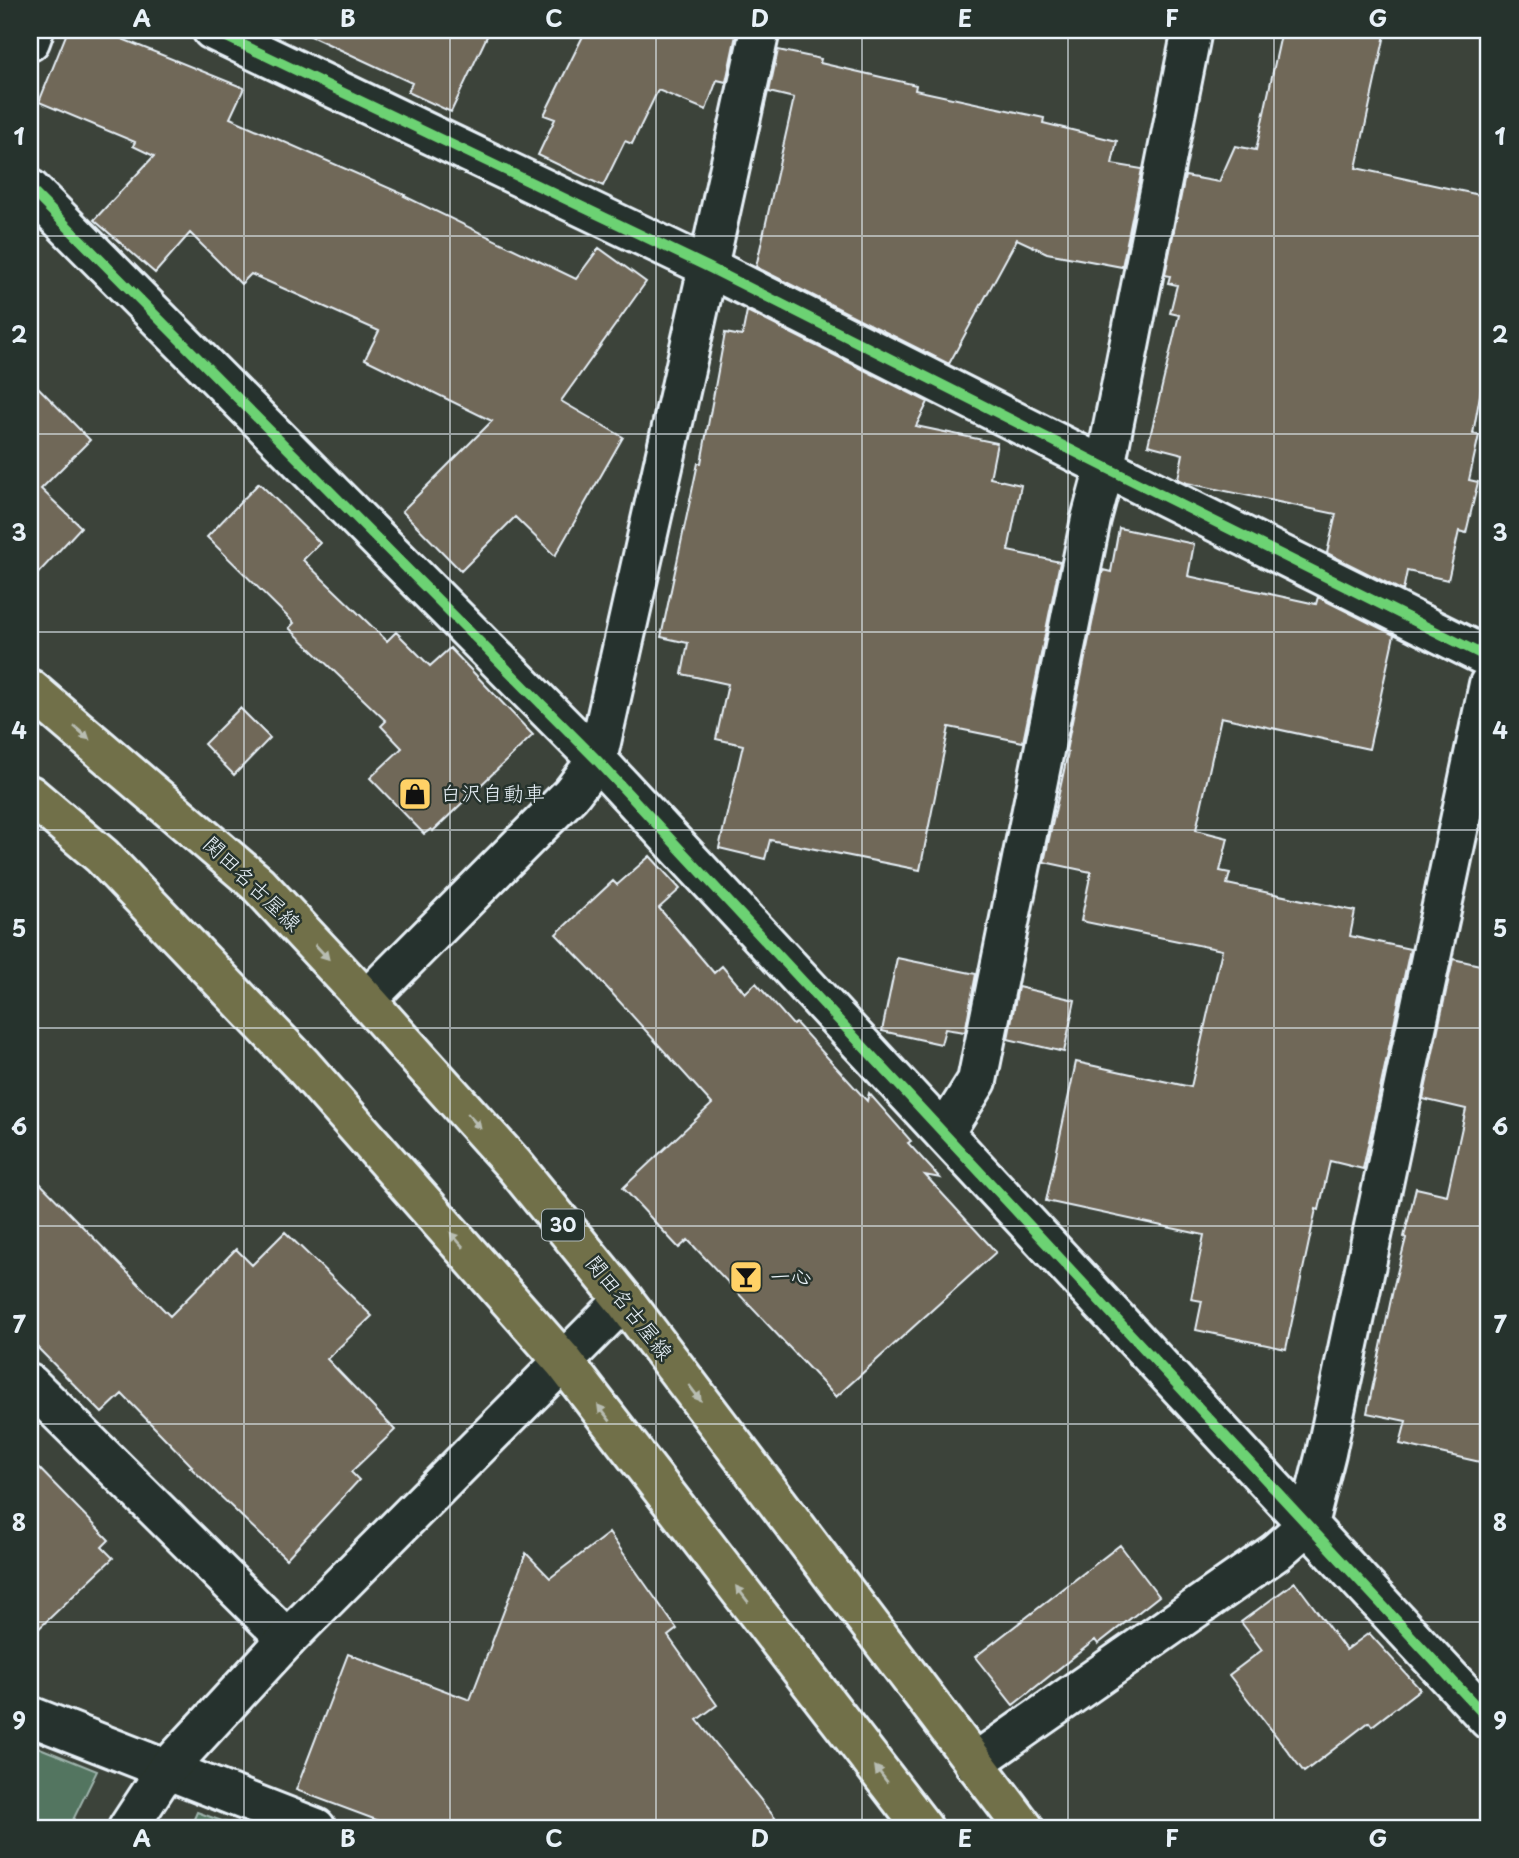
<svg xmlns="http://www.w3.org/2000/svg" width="1519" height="1858" font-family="'Playpen Sans','Klee One',sans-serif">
	<rect width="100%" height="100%" fill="#3c433a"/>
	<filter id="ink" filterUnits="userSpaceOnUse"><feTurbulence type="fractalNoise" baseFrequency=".0143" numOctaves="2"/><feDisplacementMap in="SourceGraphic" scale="14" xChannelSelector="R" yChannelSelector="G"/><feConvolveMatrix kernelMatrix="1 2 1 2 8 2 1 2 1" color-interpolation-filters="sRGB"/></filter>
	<g filter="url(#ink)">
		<!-- green -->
		<path fill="#537560" stroke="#9eb3ac" stroke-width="2" d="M30,1744L97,1771L69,1828H41L30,1824Z
			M197,1812L241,1828H190Z"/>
		<!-- building -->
		<path fill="#706759" stroke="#e8f1f8" stroke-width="2" d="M68,30H100L244,88L230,118L405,195L404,196L576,279L599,248L646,282L561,401L623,437L555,556L515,517L461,571L402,511L492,421L365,359L379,331L251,274L241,284L190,233L155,273L94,220L154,156L133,146L135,142L39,102Z
			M298,30H490L451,112L408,92L412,83Z
			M586,30H723L736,35L726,82L717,80L706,110L658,90L632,144L625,141L603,186L538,155L555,119L544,115Z
			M1282,30H1386L1356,168L1489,197V345L1473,434L1479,435L1469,480L1478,482L1466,533L1459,531L1448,580L1407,571L1403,591L1327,553L1336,514L1187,483L1178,479L1183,454L1148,445L1179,315L1170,313L1177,285L1168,283L1170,276L1165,275L1185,176L1219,182L1235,146L1256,150Z
			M778,50L821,59L820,63L916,85L915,90L1044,118L1043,123L1117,141L1112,164L1142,169L1122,267L1047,253L1017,239L949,364L756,267L794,98L769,92Z
			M747,311L928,402L916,426L997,443L990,478L1021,485L1008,551L1060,562L1023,742L949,727L920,870L770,840L765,859L719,848L743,745L716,739L728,684L682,674L688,643L661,637L698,463H701L725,333L742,336Z
			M30,379L90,440L41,489L81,527L30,582Z
			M259,483L320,543L303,560L387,641L396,632L430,666L450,648L533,735L433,831L431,829L424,834L370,778L402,748L381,726L386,721L289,628L294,623L207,537Z
			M1119,528L1194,544L1188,576L1316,604L1318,597L1394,635L1369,749L1221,717L1196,830L1228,838L1220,871L1230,873L1227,884L1355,911L1350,936L1410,949L1363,1169L1330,1161L1319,1210L1316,1209L1286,1349L1196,1330L1202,1301L1191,1299L1204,1235L1046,1201L1076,1062L1191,1087L1222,950L1081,921L1091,872L1044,862L1068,752L1066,751L1103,570L1111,572Z
			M240,708L270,738L234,775L204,744Z
			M650,856L680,889L659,908L714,973L722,966L745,993L756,983L793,1025L796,1023L867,1101L869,1093L911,1141L908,1143L940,1178L925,1175L996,1252L836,1397L688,1240L679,1248L623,1188L712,1104L591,970L556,934L613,881L617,885Z
			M897,958L976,974L965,1032L945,1029L941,1044L882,1031Z
			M1453,959L1489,967V1464L1400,1444L1406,1421L1367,1413L1394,1285L1406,1238L1404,1237L1416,1188L1447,1195L1466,1109L1423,1099Z
			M1018,987L1075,1000L1064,1052L1008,1039Z
			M30,1173L170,1316L236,1249L252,1265L285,1232L372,1316L327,1359L395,1430L351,1472L359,1480L286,1559L190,1467L192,1466L122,1394L102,1413L30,1340Z
			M30,1459L109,1540L102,1547L113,1558L30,1637Z
			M609,1533L677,1629L668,1636L717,1705L697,1720L783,1828H398L296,1790L348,1654L470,1700L526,1553L550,1578Z
			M1120,1545L1159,1596L1098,1644L1095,1640L1013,1705L975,1657Z
			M1295,1582L1346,1650L1369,1633L1420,1689L1372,1726L1369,1722L1304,1772L1229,1675L1262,1650L1241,1622Z"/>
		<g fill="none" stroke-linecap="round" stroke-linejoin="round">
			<defs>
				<path id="street" d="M212,30L708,267L1105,467L1489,658
					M30,41L34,30
					M30,189L597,760L1489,1720
					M366,1000L571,794L597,760L708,267L760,30
					M944,1133L977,1081L1091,519L1105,467L1192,30
					M30,1384L287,1639
					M30,1716L316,1828
					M974,1763L1276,1552L1308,1524L1326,1453L1489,684"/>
				<path id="secondary" d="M128,1828L166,1770L287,1639L624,1300"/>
				<path id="primary" d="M30,689L258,884L366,1000L514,1165L624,1300L1024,1828
					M30,795L102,856L303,1066L564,1362L923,1828"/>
			</defs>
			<!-- street casing -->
			<use href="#street" stroke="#e8f1f8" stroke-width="44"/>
			<!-- secondary casing -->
			<use href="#secondary" stroke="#e8f1f8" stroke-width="44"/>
			<!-- primary casing -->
			<use href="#primary" stroke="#e8f1f8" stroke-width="44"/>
			<!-- street -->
			<use href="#street" stroke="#26332d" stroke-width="38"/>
			<!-- secondary -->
			<use href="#secondary" stroke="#26332d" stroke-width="38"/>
			<!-- primary -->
			<use href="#primary" stroke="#71704a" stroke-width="38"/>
			<defs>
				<path id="cycleway" d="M212,30L708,267L1105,467L1489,658
					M30,189L597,760L1489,1720"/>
			</defs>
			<!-- cycleway casing -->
			<use href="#cycleway" stroke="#26332d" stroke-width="15"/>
			<!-- cycleway -->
			<use href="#cycleway" stroke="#6cd273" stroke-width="10"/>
		</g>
		<!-- one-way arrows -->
		<defs><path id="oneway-solid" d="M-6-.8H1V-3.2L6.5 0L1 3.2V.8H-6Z" transform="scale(1.75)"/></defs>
		<g fill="#b8bdb2">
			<use href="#oneway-solid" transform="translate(82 733) rotate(41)"/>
			<use href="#oneway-solid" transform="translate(322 952) rotate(47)"/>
			<use href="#oneway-solid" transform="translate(474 1121) rotate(48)"/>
			<use href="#oneway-solid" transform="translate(457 1240) rotate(-131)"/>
			<use href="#oneway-solid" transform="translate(695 1393) rotate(53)"/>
			<use href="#oneway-solid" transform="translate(604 1413) rotate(-128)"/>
			<use href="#oneway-solid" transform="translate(742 1594) rotate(-128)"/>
			<use href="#oneway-solid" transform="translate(881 1774) rotate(-128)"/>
		</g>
	</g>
	<!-- grid -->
	<path fill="none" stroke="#e8f1f8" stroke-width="2" stroke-opacity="0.55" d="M244,30V1828M450,30V1828M656,30V1828M862,30V1828M1068,30V1828M1274,30V1828M30,236H1489M30,434H1489M30,632H1489M30,830H1489M30,1028H1489M30,1226H1489M30,1424H1489M30,1622H1489"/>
	<!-- icons -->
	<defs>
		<symbol id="shop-square" viewBox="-11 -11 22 22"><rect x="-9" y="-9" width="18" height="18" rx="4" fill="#ffd166" stroke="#26332d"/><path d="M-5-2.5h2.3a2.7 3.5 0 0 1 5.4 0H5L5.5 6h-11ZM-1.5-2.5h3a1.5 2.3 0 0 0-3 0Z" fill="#111"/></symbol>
		<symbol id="bar-square" viewBox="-11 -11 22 22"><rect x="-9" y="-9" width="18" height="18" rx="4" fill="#ffd166" stroke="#26332d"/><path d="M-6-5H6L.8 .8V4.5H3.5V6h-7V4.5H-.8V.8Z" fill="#111"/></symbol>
	</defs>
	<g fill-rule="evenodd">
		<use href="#shop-square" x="396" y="775" width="38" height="38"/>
		<use href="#bar-square" x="727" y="1258" width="38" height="38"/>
	</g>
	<g text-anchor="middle" stroke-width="5" stroke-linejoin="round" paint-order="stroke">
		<!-- shield labels -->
		<rect fill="#26332d" stroke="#aeb8bb" stroke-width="2" x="542" y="1209.5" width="42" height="31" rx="5"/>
		<g font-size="19" font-weight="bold" fill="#e8f1f8">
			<text x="563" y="1232">30</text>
		</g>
		<!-- poi labels -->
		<g font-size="21" fill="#e8f1f8" stroke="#26332d" text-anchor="start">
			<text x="440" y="801">白沢自動車</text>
			<text x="770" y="1284">一心</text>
		</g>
		<!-- street labels -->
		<g font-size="21" fill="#e8f1f8" stroke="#26332d">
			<text transform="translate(252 884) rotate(44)" y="7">関田名古屋線</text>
			<text transform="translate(629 1308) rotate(52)" y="7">関田名古屋線</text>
		</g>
	</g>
	<!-- margin -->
	<rect width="1519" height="1858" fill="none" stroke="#26332d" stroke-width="77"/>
	<rect x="38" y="38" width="1442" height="1782" fill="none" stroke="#e8f1f8" stroke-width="2.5"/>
	<g font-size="23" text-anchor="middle" font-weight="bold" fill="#e8f1f8">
		<text x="142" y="27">A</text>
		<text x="348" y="27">B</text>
		<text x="554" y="27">C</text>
		<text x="760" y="27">D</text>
		<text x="965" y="27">E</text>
		<text x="1172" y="27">F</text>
		<text x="1378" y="27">G</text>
		<text x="19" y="145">1</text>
		<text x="1500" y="145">1</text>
		<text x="19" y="343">2</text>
		<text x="1500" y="343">2</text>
		<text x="19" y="541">3</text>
		<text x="1500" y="541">3</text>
		<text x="19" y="739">4</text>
		<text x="1500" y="739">4</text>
		<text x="19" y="937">5</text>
		<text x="1500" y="937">5</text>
		<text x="19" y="1135">6</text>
		<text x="1500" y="1135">6</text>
		<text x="19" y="1333">7</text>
		<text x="1500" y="1333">7</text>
		<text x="19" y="1531">8</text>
		<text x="1500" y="1531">8</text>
		<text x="19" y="1729">9</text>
		<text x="1500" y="1729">9</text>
		<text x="142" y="1847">A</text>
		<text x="348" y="1847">B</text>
		<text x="554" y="1847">C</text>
		<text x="760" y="1847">D</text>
		<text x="965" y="1847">E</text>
		<text x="1172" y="1847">F</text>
		<text x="1378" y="1847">G</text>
	</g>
</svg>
